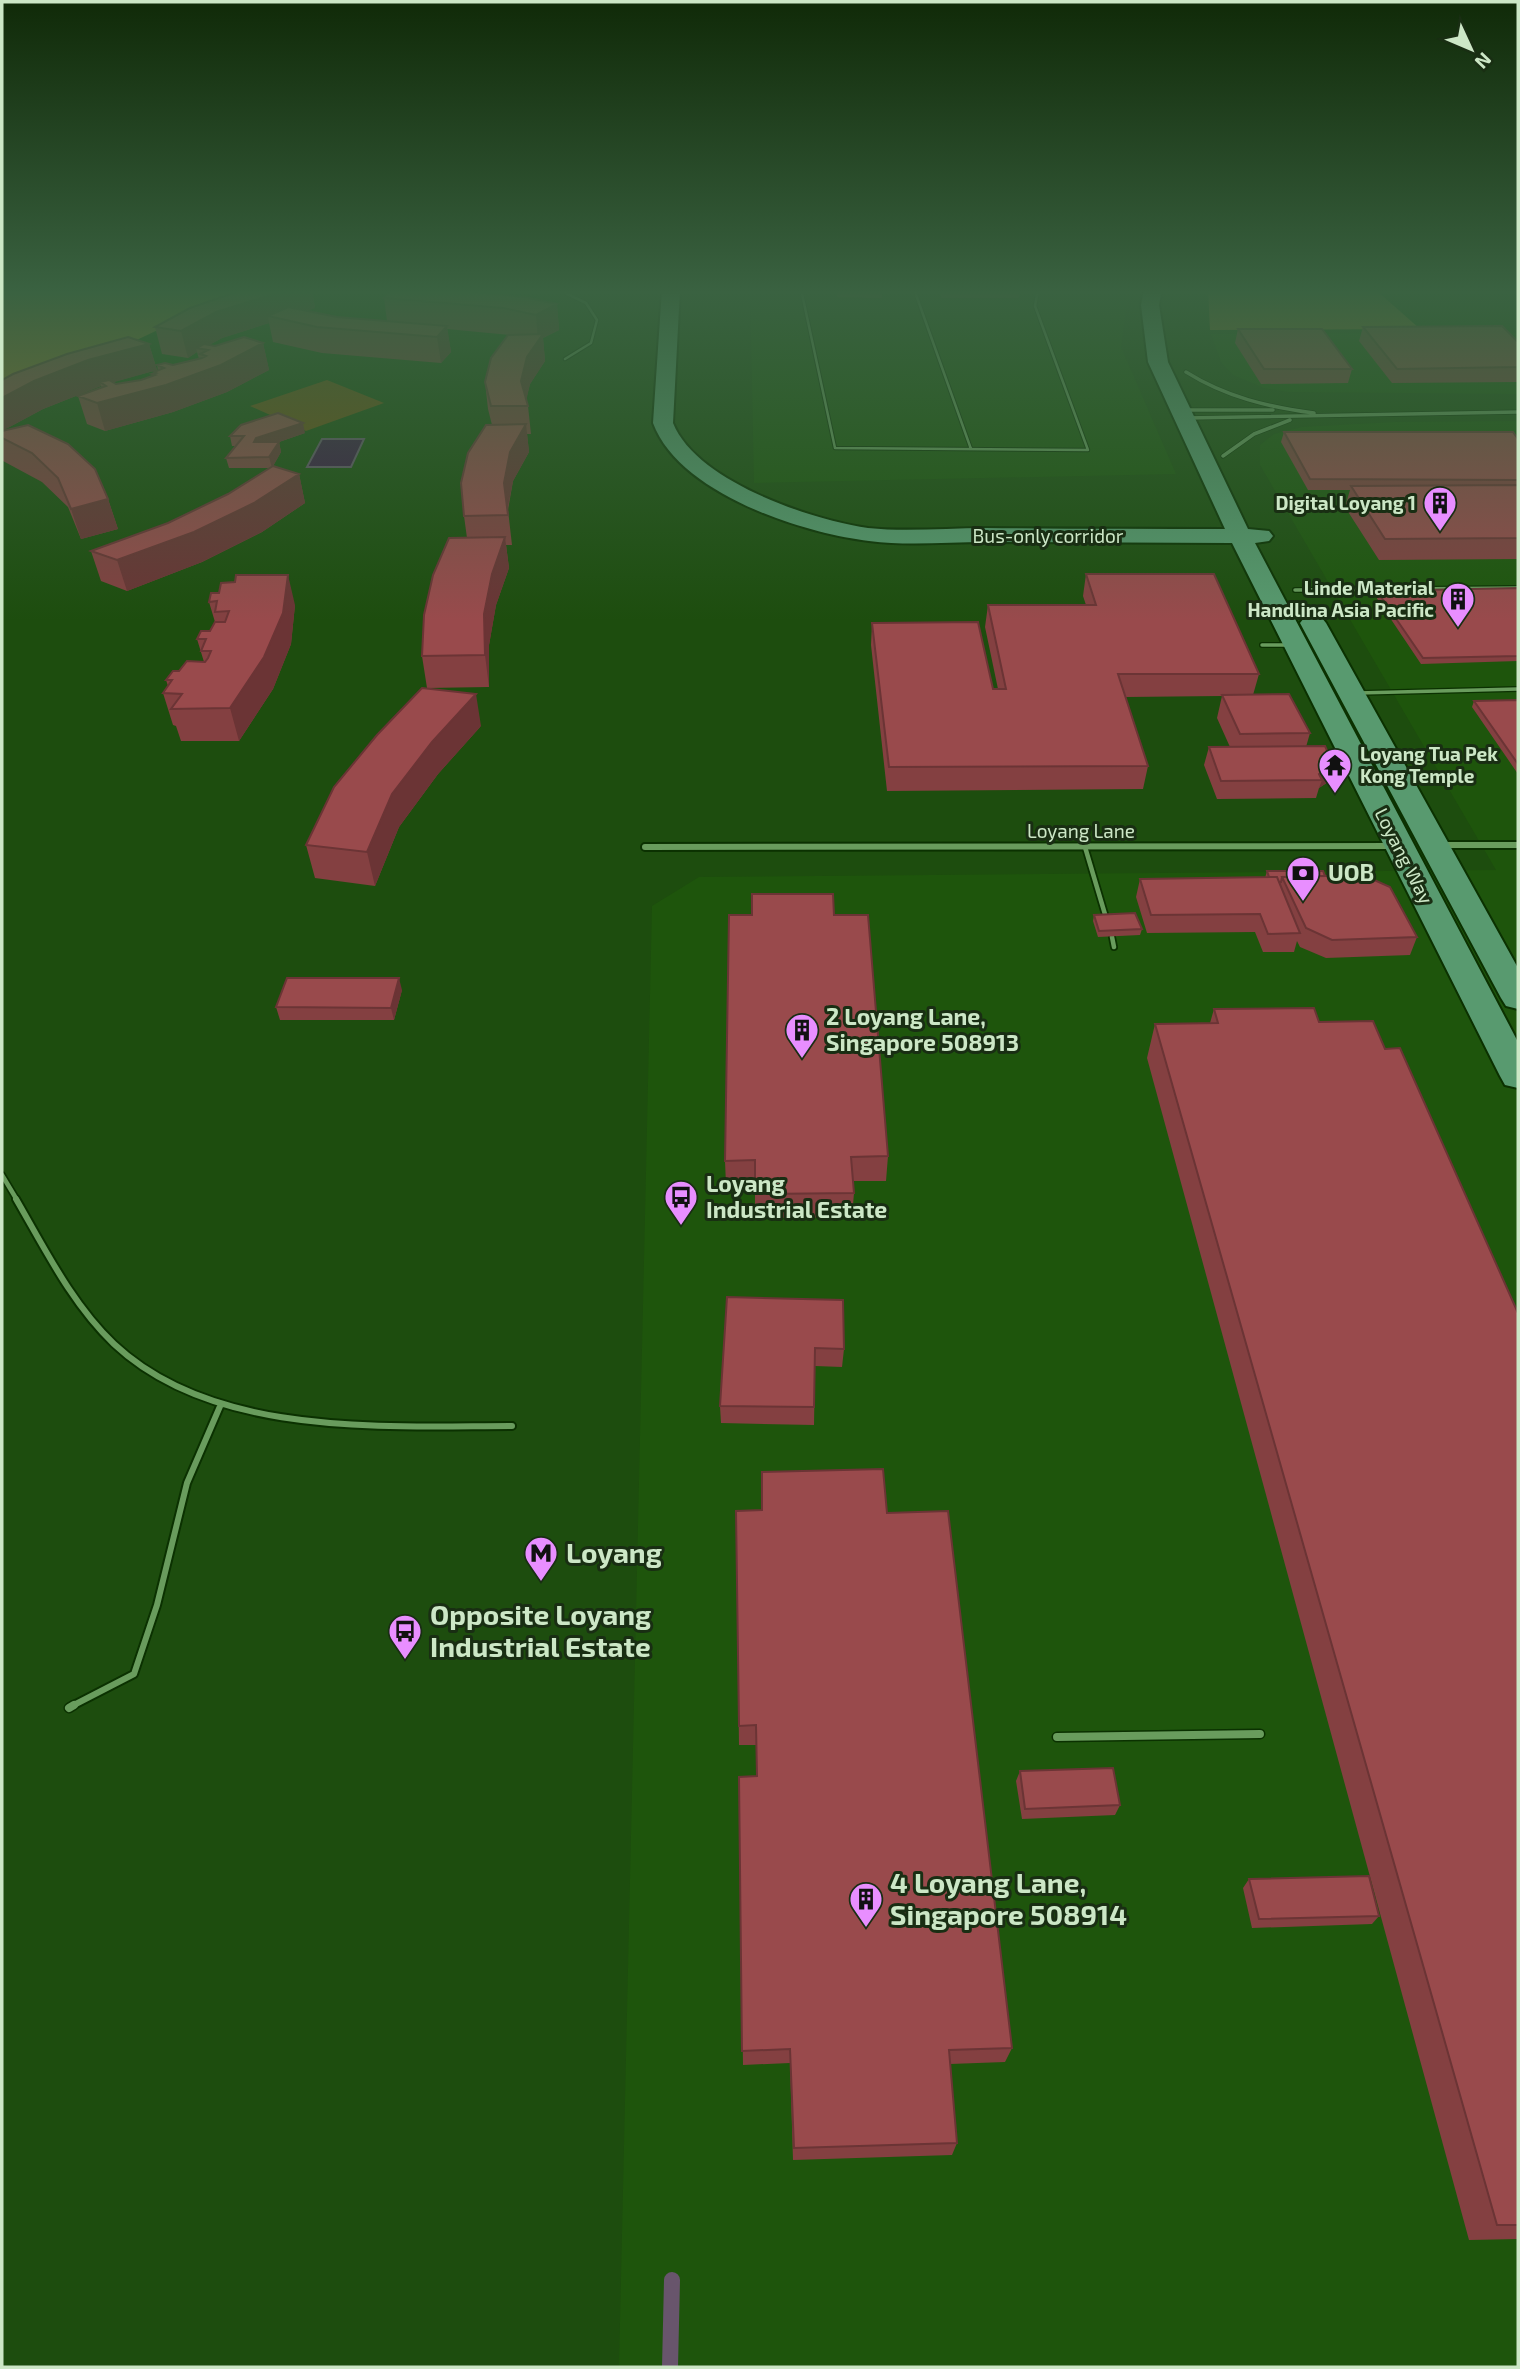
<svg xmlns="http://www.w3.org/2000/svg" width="1520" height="2369" font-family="'Exo 2',sans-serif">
	<rect width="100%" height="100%" fill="#1d4d0e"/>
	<!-- built -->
	<path fill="#1e550c" d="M750,289H1129L1121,347L1176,474L754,483Z
		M1518,333V394L1287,392L1264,388L1233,375L1221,362L1211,334Z
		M1518,421V2367H619L652,906L699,877L1496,870L1260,465V445L1274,434L1302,427L1394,422Z"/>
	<!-- green -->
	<path fill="#705011" d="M327,380L384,403L306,431L250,406Z"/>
	<!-- forest -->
	<path fill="#957130" d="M2,289H244L2,404Z
		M1208,289H1375L1420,329L1210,330Z"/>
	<!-- water -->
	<path fill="#3d1646" stroke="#68556c" stroke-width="2" d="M322,439H364L351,467H307Z"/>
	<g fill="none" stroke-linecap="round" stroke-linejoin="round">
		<!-- stream -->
		<path stroke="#68556c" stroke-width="16" d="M670,2367L672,2280"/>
		<defs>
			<path id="lane-far4" d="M557,289L586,303L597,320L591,343L565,359
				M801,289L835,448L1088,450L1035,306L1038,289
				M914,289L971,449"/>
			<path id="lane-far3" d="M1295,590L1518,588
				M1262,645H1289
				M1358,693L1518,689"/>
			<path id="lane-far2" d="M1085,847L1107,921
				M1112,937L1114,947
				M2,1175L17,1200"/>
			<path id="lane-far1" d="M16,1199C45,1249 72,1304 114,1344C214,1438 385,1426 512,1426
				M70,1707L134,1674L157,1605L187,1483L221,1404"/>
			<path id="lane" d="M69,1708L74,1705
				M1057,1737L1260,1734"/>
			<path id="street-far1" d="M1186,372C1226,397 1268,407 1314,413
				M1183,410H1273
				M1186,418L1518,412
				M1223,456L1254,434L1290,420"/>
			<path id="street" d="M1443,845H1518
				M645,847L1393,846"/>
			<path id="secondary" d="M662,289H680L673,423C696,481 811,520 868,528C906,532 947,528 986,528C1065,529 1145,529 1225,529L1148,362L1141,305L1144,289H1162L1159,305L1168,362L1248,529L1269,531L1273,536L1269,541L1255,543L1518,1042V1088L1505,1085L1500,1076L1232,543C1150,543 1068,542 986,542C948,542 907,546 869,541C801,533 679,493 653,423Z
				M1313,615L1322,618L1326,623L1518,968V1009L1506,1006L1501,998L1300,623L1304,618Z"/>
		</defs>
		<!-- lane-far4 casing -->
		<use href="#lane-far4" stroke="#0b3101" stroke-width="4.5"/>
		<!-- lane-far3 casing -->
		<use href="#lane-far3" stroke="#0b3101" stroke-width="6"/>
		<!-- lane-far2 casing -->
		<use href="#lane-far2" stroke="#0b3101" stroke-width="8"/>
		<!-- lane-far1 casing -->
		<use href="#lane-far1" stroke="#0b3101" stroke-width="10"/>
		<!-- lane casing -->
		<use href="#lane" stroke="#0b3101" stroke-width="11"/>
		<!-- street-far1 casing -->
		<use href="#street-far1" stroke="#0b3101" stroke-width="5"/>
		<!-- street casing -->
		<use href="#street" stroke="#0b3101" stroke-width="10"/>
		<!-- secondary casing -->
		<use href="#secondary" stroke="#0b3101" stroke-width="4"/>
		<!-- lane-far4 -->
		<use href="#lane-far4" stroke="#699c5d" stroke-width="2.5"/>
		<!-- lane-far3 -->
		<use href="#lane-far3" stroke="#699c5d" stroke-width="3.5"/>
		<!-- lane-far2 -->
		<use href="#lane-far2" stroke="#699c5d" stroke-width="4.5"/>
		<!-- lane-far1 -->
		<use href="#lane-far1" stroke="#699c5d" stroke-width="6"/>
		<!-- lane -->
		<use href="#lane" stroke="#699c5d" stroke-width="8"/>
		<!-- street-far1 -->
		<use href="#street-far1" stroke="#699c5d" stroke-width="3.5"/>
		<!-- street -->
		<use href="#street" stroke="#699c5d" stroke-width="6"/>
		<!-- secondary -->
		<use href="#secondary" fill="#589a6f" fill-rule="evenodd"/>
	</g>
	<!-- wall -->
	<path fill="#844041" d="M245,289H312L315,308L306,311L337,317L387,321L384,298L557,304L559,330L543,338L545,361L530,384L526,399L528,406L531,434H527L529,452L513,481L508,510L512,545H506L509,568L496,605L489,645V687L427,688L422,656L467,538L464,516L492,425L488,409L485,382L511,335L447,329L451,352L441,363L322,353L273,342L269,323L222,338L209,345L215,346L263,343L269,370L227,392L173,412L105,431L87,424L78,396L102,388L101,386L43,409L2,431L149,344L157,370L113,382L116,384L141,380L153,376L152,374H154V372L158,370L157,365H173L199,359L197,352L188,358L162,354L155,327Z
		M837,289H882V298L837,297Z
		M940,289H1020L1019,298H941Z
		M1363,327L1518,342V382L1392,383L1359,341Z
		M1238,329L1352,369L1348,383L1261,384L1235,343Z
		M2,431L108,499L118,529L81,539L68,507L42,482L3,461Z
		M1284,432L1518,439V559L1379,560L1345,507L1350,490H1308L1281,442Z
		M305,433L279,442L281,452L273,466L299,474L305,503L262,532L202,562L127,591L101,581L91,551L168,523L228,494L269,468H229L226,458L235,446H232L230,436Z
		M1086,574L1259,674L1253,695L1310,733L1306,747L1333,764L1328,782L1319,788L1316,798L1217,799L1204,765L1209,747H1230L1217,718L1222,696L1126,697L1148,766L1143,789L887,791L871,645L872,623L993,689H998L985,627L988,605H1086L1083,596Z
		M1518,588V661L1421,664L1376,597L1377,591Z
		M211,593L295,605L291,644L273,689L239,741H181L176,726L173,725L163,693L168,686L166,680L179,671L204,662L197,639L210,631L215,622L209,602Z
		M1518,700V774L1472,707L1474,701Z
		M481,726L438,774L399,827L375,886L315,878L306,845Z
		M1267,871L1325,876L1417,937L1410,955L1326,958L1300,947L1297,941L1294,952H1263L1255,932L1147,933L1136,897L1140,879L1265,878Z
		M834,915L888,1156L886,1181H853L854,1193L852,1217L755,1218V1185H726L725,1161Z
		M1094,915L1142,929L1140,935L1098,937L1093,921Z
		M402,990L394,1020H280L276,1007Z
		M1214,1009L1319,1022L1385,1049L1518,1313V2239L1469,2240L1147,1058L1155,1024L1210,1023Z
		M727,1297L844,1349L842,1367L815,1366L814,1425L721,1423L720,1406Z
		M736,1511L887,1513L1012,2048L1005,2062L950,2064L957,2143L952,2155L793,2160L790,2063L743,2065L739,1777L757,1776L756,1745H739Z
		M1020,1771L1120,1805L1115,1815L1022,1819L1016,1781Z
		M1249,1879L1379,1916L1372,1924L1252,1928L1243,1888Z"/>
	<!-- shaded-wall -->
	<path fill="#6b3435" d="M290,289H312L315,308L280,319L268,316L269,323L222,338L202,349L196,348L197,352L188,358L181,331L216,312Z
		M557,304L559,330L543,338L545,361L530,384L525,406L521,381L527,357L538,341L536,315Z
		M447,326L451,352L441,363L437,337Z
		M263,343L269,370L227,392L173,412L105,431L97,403Z
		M149,344L157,370L104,385L100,382L101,386L43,409L2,431V398L34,381L88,360Z
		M303,423L305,433L279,442L281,452L272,468L269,457L254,442L256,438Z
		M526,424L529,452L513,481L507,512L504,483L510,452Z
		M299,474L305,503L262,532L202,562L127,591L117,560Z
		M108,499L118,529L81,539L71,509Z
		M505,537L509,568L496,605L489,645V687L485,655L484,614L492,574Z
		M288,575L295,605L291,644L273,689L239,741L230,708Z
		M476,694L481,726L438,774L399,827L375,886L367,852L392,794L432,742Z
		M1333,764L1328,782L1319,788L1322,780L1319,774Z
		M399,978L402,990L394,1020L391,1008Z"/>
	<!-- building -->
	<path fill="#994a4c" stroke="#6b3435" stroke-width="2" d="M245,289H290L216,312L181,331L155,327L190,308Z
		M391,289H446L524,297L557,304L536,315L503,308L384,298Z
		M288,307L337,317L447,326L437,337L317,327L268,316Z
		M1502,326L1518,342V367L1397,369L1363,327Z
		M1238,329H1322L1352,369H1264Z
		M543,334L527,357L521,381L528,406H491L485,382L491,358L508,335Z
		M128,337L149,344L88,360L34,381L2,398V380L13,374L67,354Z
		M244,337L263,343L221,365L166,385L97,403L78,396L106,386L100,382L109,380L116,384L141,380L155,375L152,374L156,373L154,372L164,368L157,365L165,363L173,365L202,358L206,356L200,354L208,350L196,348L204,344L215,346Z
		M278,413L303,423L256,438L254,442H279L269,457L226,458L244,436H230L241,425Z
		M526,424L510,452L504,483L508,515L464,516L461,483L468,453L486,425Z
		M28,425L68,444L95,469L108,499L71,509L58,478L32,453L2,438V431Z
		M1284,432H1513L1518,439V480L1310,479Z
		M273,466L299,474L254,503L194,532L117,560L91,551L168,523L228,494Z
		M1518,485V538L1385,539L1351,486Z
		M505,537L492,574L484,614L485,655L422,656L424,615L433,575L449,538Z
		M1086,574H1214L1259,674H1118L1148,766L889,767L872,623L978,622L993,689H1006L988,605H1096Z
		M236,575H288L283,613L264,657L230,708L171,709L182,694L163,693L172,680H166L173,671H179L187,661L205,662L208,658L211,651H201L206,639H197L201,631H210L215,622H225L229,611L215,612L217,601L209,602L211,593H219L221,583L235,582Z
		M1518,588V656L1423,658L1377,591Z
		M422,688L476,694L432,742L392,794L367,852L306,845L334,787L377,735Z
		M1289,694L1310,733L1240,734L1222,695Z
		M1518,700V764L1474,701Z
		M1325,746L1333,764L1319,774L1322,780L1221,781L1209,747Z
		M1267,871H1323L1325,876L1282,877L1281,882H1279L1277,877H1269Z
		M1363,875L1390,887L1417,937L1332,940L1306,928L1282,877Z
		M1277,877L1300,933L1268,934L1260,914L1151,915L1140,879Z
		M752,894H833L834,915H868L888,1156L851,1157L854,1193L755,1194V1160L725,1161L729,915H752Z
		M1135,913L1142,929L1099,931L1094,915Z
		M287,978H399L391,1008L276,1007Z
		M1314,1008L1319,1022L1373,1021L1385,1049L1400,1048L1518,1313V2225H1497L1155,1024L1218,1023L1214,1009Z
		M727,1297L843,1300L844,1349L815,1348L814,1407L720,1406Z
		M883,1469L887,1513L948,1511L1012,2048L949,2050L957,2143L794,2148L790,2049L742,2051L739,1777L757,1776L756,1725L739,1726L736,1511L762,1510V1472Z
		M1113,1768L1120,1805L1025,1809L1020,1771Z
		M1369,1876L1379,1916L1259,1919L1249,1879Z"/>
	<!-- sky -->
	<linearGradient id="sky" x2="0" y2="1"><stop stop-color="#102a08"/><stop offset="0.47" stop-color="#3a6241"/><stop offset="1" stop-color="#3a6241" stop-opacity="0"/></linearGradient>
	<rect width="1520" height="621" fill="url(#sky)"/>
	<!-- icons -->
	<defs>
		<symbol id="building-pin" viewBox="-11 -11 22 30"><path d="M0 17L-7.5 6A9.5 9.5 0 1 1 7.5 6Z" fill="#e88eff" stroke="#192e13"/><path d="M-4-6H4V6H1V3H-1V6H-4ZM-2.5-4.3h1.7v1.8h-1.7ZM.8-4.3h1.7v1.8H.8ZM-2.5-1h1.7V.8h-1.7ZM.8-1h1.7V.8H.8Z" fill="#111"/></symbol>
		<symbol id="temple-pin" viewBox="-11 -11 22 30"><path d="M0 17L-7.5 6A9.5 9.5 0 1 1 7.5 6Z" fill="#e88eff" stroke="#192e13"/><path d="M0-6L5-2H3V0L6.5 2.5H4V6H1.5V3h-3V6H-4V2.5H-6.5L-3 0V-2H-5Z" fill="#111"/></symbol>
		<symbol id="bank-pin" viewBox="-11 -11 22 30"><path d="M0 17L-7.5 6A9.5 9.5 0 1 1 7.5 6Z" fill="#e88eff" stroke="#192e13"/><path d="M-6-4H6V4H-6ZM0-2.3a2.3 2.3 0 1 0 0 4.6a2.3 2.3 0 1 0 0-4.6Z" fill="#111"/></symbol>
		<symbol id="bus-pin" viewBox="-11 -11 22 30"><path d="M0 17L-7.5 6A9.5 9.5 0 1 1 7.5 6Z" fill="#e88eff" stroke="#192e13"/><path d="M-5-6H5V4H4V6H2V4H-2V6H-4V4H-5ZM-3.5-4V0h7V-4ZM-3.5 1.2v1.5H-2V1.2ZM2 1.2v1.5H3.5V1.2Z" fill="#111"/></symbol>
		<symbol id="metro-pin" viewBox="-11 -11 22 30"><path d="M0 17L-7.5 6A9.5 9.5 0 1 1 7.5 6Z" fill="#e88eff" stroke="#192e13"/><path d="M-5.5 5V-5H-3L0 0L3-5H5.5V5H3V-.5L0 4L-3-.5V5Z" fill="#111"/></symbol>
	</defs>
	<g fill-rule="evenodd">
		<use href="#building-pin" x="1421" y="484" width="38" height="52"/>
		<use href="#building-pin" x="1439" y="580" width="38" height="52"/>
		<use href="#temple-pin" x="1316" y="746" width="38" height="52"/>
		<use href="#bank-pin" x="1284" y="854" width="38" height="52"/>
		<use href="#building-pin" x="783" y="1011" width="38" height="52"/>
		<use href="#bus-pin" x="662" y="1178" width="38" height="52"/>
		<use href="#metro-pin" x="522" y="1534" width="38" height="52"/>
		<use href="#bus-pin" x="386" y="1612" width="38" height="52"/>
		<use href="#building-pin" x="847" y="1880" width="38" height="52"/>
	</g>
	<g text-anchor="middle" stroke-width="6" stroke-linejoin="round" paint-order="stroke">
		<!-- far-poi labels -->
		<g font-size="19" font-weight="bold" fill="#cce7c6" stroke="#192e13" text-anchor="end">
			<text x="1416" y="510">Digital Loyang 1</text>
			<text x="1434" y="595">Linde Material<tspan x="1434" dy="22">Handlina Asia Pacific</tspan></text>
			<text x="1360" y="761" text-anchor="start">Loyang Tua Pek<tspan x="1360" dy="22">Kong Temple</tspan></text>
		</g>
		<!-- far-street labels -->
		<g font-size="19" fill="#cce7c6" stroke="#192e13">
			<text x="1048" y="543">Bus-only corridor</text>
			<text x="1081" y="838">Loyang Lane</text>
			<text transform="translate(1404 856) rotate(63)" y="7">Loyang Way</text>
		</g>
		<!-- poi labels -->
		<g font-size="23" font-weight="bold" fill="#cce7c6" stroke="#192e13" text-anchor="start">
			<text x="1328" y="881">UOB</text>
			<text x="826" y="1025">2 Loyang Lane,<tspan x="826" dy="26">Singapore 508913</tspan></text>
			<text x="706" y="1192">Loyang<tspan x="706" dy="26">Industrial Estate</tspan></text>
		</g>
		<!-- near-poi labels -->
		<g font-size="28" font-weight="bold" fill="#cce7c6" stroke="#192e13" text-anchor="start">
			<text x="566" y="1563">Loyang</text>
			<text x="430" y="1625">Opposite Loyang<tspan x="430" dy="32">Industrial Estate</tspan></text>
			<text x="890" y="1893">4 Loyang Lane,<tspan x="890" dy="32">Singapore 508914</tspan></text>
		</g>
	</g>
	<!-- border -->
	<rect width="1520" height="2369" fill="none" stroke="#cce7c6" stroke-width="7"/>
	<!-- north arrow -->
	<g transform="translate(1471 49) rotate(134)" stroke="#192e13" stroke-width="5" paint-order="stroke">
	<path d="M0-5L12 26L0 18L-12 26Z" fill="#cce7c6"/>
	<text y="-10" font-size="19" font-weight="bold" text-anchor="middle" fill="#cce7c6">N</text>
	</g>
</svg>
